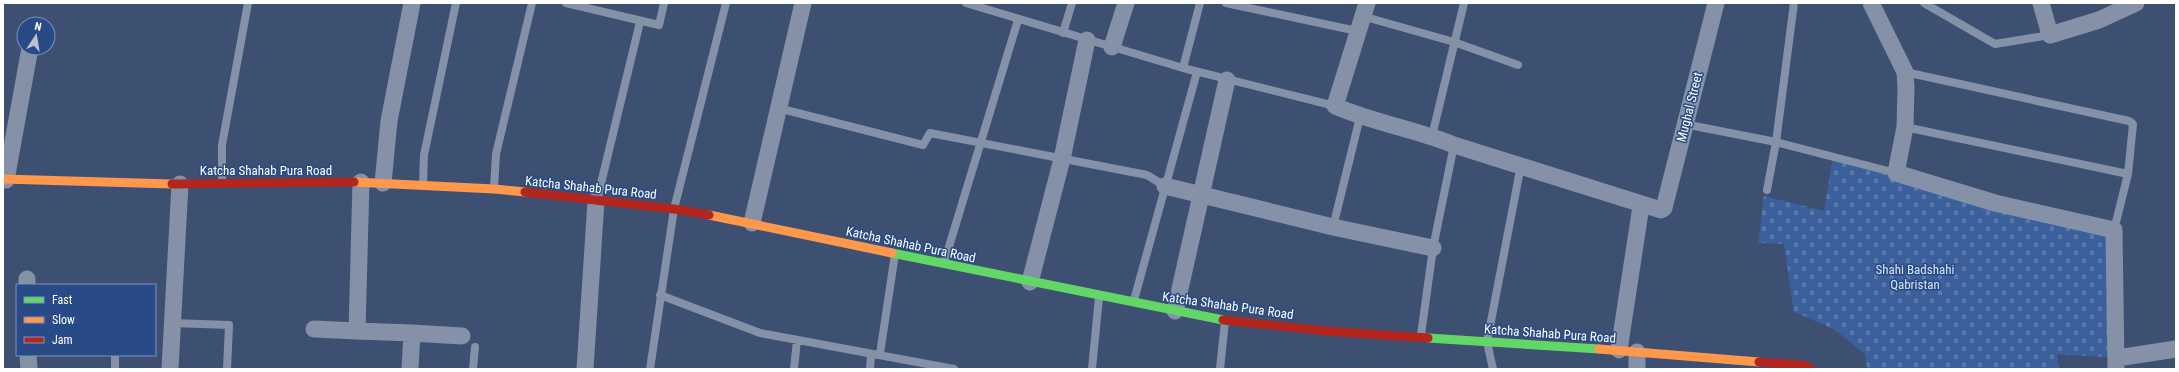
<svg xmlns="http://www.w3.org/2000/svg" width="2179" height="372" font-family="'Roboto Condensed',sans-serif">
	<defs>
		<pattern id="cemetery-stones" width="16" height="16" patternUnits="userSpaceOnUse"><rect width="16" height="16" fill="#3c609c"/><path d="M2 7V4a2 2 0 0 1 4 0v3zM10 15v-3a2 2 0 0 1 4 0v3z" fill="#5978ab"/></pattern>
	</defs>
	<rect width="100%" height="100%" fill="#3e5071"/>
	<!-- cemetery -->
	<path fill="url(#cemetery-stones)" d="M1833,157L2114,230L2117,358L2057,354L2059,369H1867L1865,354L1834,329L1794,312L1784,244L1758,243L1764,196L1824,211Z"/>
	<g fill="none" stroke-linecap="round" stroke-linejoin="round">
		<!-- lane -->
		<path stroke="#8491a7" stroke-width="8" d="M566,3L659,25L664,3
			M966,3L1183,68L1335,106
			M1226,3L1357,31
			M1924,3L1995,44L2050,35
			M1362,16L1454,42L1518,65
			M1063,33L1072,3
			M1183,68L1200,3
			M1905,72L2129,121L2133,124L2128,174L2114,230
			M778,108L923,145L930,133L1147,175L1165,186
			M1684,124L1776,142L1896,173
			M1905,127L2128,174
			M1432,136L1464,3
			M222,182V145L248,3
			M423,184L424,155L456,3
			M494,188L496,154L532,3
			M1767,190L1776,142L1794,3
			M597,200L640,22
			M1333,227L1360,117
			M944,263L1018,20
			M660,295L760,333L954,369
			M1134,300L1197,72
			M172,323L229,325L227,369
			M1421,335L1433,248L1454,145
			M880,354L895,254
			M115,369V355
			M473,369L475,347
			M650,369L674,209L726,3
			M794,369L797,340
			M870,369L871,355
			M1092,369L1099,297
			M1220,369L1225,321
			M1493,369L1487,342L1521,165"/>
		<!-- street -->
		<path stroke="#8491a7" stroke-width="17" d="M1367,3L1335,106C1374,123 1415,129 1454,145L1661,210L1664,208L1716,3
			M1871,3L1905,72L1906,88L1905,127L1896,173L1995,203L2114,230L2116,369
			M2041,3L2050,35L2099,20L2136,3
			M1112,47L1126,3
			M6,180L30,48
			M361,182L357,331L412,333L410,369
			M383,183L389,121L412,3
			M1165,186L1333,227L1433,248
			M752,223L803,3
			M27,279V285
			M1030,282L1062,159L1087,40
			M1175,311L1227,80
			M314,329L357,331
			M412,333L462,336
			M1619,350L1641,206
			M28,355L29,369
			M2117,358L2176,349
			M170,369L180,184
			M585,369L596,201
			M1637,369V352"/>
		<!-- fast -->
		<path stroke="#63d668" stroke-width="9" d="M892,253L1223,320
			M1428,338L1599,349"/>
		<!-- slow -->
		<path stroke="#ff974d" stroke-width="9" d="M3,179L172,184
			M354,182L494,189L525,192
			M709,215L892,253
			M1599,349L1759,362"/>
		<!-- jam -->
		<path stroke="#b3261e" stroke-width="9" d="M172,184L354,182
			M525,192L674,209L709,215
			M1223,320L1326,331L1428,338
			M1759,362L1803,365L1811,369"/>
	</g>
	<g text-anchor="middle" stroke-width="3" stroke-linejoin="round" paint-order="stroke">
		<!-- street labels -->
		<g font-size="13" fill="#fff" stroke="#284a87">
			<text transform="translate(1689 107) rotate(-76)" y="5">Mughal Street</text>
			<text x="266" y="175">Katcha Shahab Pura Road</text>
			<text transform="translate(591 187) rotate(6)" y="5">Katcha Shahab Pura Road</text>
			<text transform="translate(911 244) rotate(12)" y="5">Katcha Shahab Pura Road</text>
			<text transform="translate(1228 305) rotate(8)" y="5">Katcha Shahab Pura Road</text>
			<text transform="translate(1550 333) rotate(4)" y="5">Katcha Shahab Pura Road</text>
		</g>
		<!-- park labels -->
		<g font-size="13" fill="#d7e3f7" stroke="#284a87">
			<text x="1915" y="274">Shahi Badshahi<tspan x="1915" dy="15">Qabristan</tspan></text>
		</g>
	</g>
	<!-- border -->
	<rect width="2179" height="372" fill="none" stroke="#ffffff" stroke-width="8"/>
	<!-- legend -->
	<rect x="16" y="284" width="140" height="72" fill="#284a87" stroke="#7e92b7"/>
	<rect x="24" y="297" width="20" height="6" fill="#63d668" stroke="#7e92b7"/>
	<text x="52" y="304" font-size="12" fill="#ffffff">Fast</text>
	<rect x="24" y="317" width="20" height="6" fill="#ff974d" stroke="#7e92b7"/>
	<text x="52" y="324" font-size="12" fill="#ffffff">Slow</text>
	<rect x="24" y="337" width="20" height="6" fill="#b3261e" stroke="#7e92b7"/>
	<text x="52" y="344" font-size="12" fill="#ffffff">Jam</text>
	<!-- north arrow -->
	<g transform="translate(36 36) rotate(12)"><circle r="19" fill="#284a87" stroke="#7e92b7"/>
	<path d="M0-3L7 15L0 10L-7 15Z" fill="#bbc2cd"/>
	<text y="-6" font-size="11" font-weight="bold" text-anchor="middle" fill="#ffffff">N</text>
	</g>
</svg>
